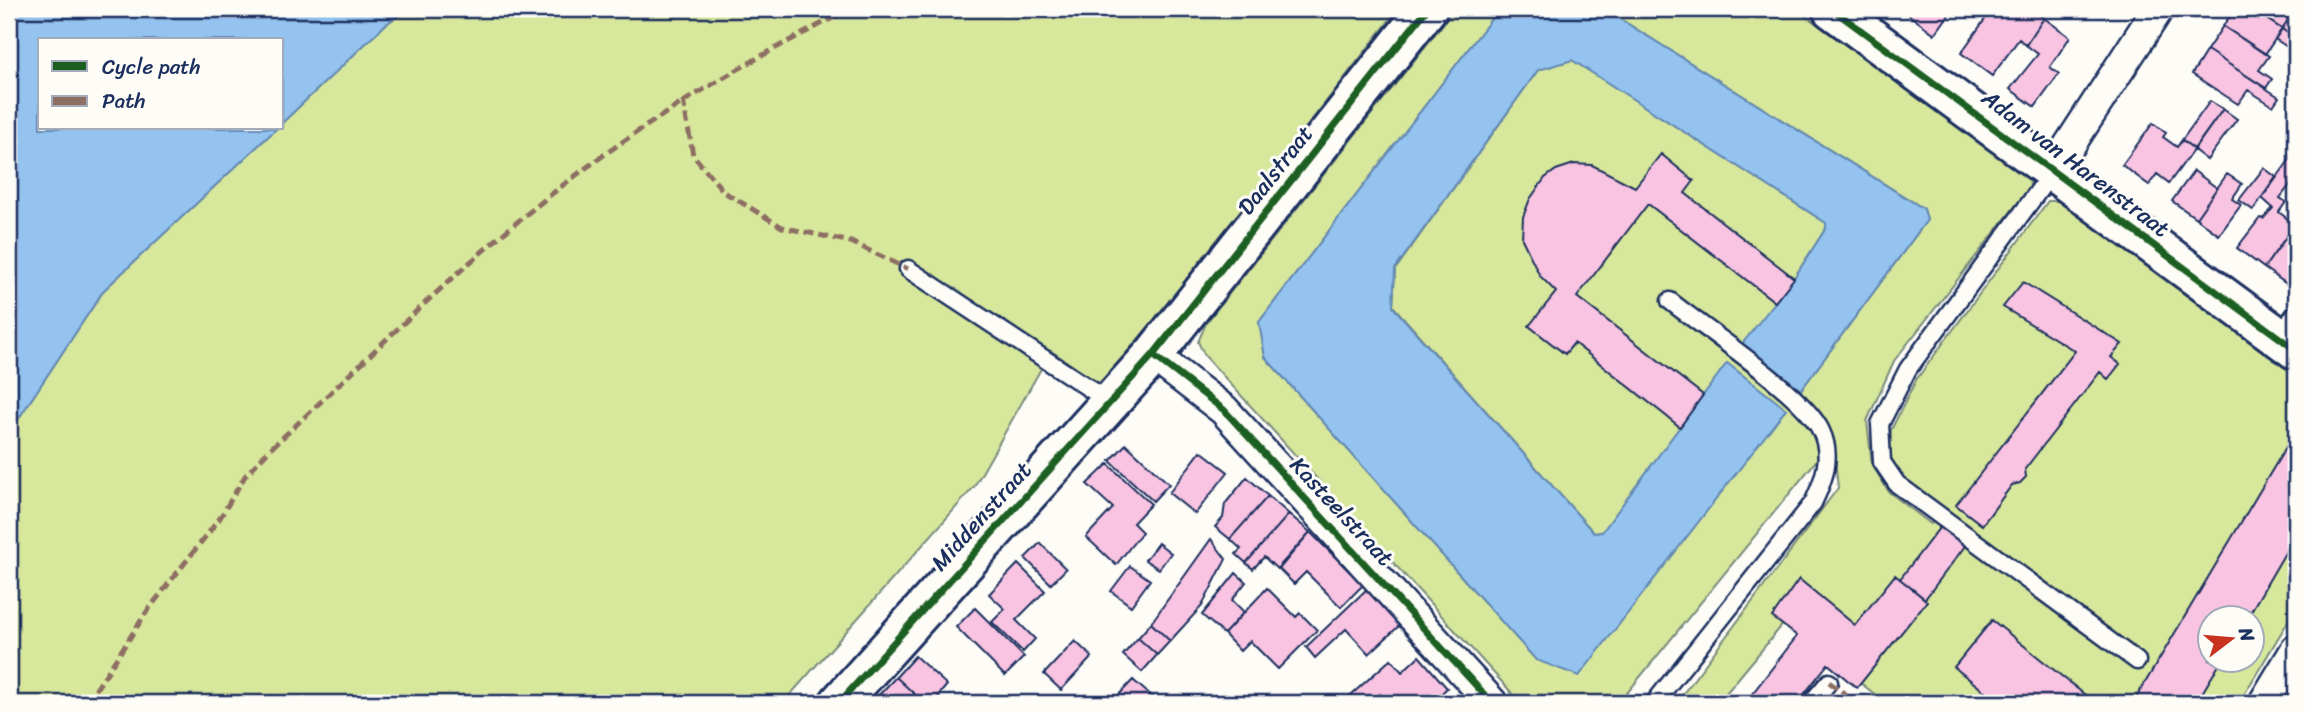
<svg xmlns="http://www.w3.org/2000/svg" width="2305" height="712" font-family="Sriracha,sans-serif">
	<rect width="100%" height="100%" fill="#fdfcf7"/>
	<filter id="ink" filterUnits="userSpaceOnUse"><feTurbulence type="fractalNoise" baseFrequency=".0143" numOctaves="2"/><feDisplacementMap in="SourceGraphic" scale="14" xChannelSelector="R" yChannelSelector="G"/><feConvolveMatrix kernelMatrix="1 2 1 2 8 2 1 2 1" color-interpolation-filters="sRGB"/></filter>
	<g filter="url(#ink)">
		<!-- green -->
		<path fill="#d7e79b" stroke="#798b7c" stroke-width="2" fill-rule="evenodd" d="M407,9H1398L1174,297L1100,384L1051,351L974,487L783,703H9V433L104,290L277,128H282V123L385,25Z
			M1455,9H1499L1259,322L1265,357L1536,660L1601,532L1594,533L1393,306L1395,270L1538,70L1572,60L1826,223V228L1794,278L1801,390L1927,220L1924,209L1604,9H1796L2029,177L2030,187L1894,361L1867,421L1872,465L1889,492L1931,524L1942,507L1903,478L1890,458L1891,430L1916,380L2048,201H2060L2296,365V608L2239,703H1886L1784,623L1718,703H1676L1838,488L1833,440L1619,703H1521L1205,356L1198,342L1206,323ZM2210,618H2252V660H2210Z"/>
		<!-- water -->
		<path fill="#93c3ee" stroke="#6388b4" stroke-width="2" d="M9,9H407L385,25L282,123V40H40V128H277L104,290L9,433Z
			M1499,9H1604L1924,209L1927,220L1801,390L1742,344L1794,278L1826,228V223L1572,60L1538,70L1395,269L1393,307L1594,533L1602,532L1727,363L1786,409L1579,676L1536,660L1265,357L1259,322Z"/>
		<!-- building -->
		<path fill="#f9c4e1" stroke="#1b2f5e" stroke-width="2" d="M1913,9H1953L1935,34L1909,15Z
			M1980,9H2031L2044,18L2026,45L2019,39L1992,76L1961,53L1988,15Z
			M2235,9H2251L2282,29L2265,54L2223,26Z
			M2251,9H2295L2282,29Z
			M2044,18L2070,37L2050,67L2059,74L2035,107L2010,89L2038,54L2026,45Z
			M2288,20L2296,25V39L2282,29Z
			M2223,26L2269,56L2259,70L2272,79L2266,88L2207,50Z
			M2282,29L2296,39L2292,50L2275,39Z
			M2207,50L2279,97L2273,106L2248,90L2238,104L2192,74Z
			M2210,101L2223,109L2194,149L2182,140Z
			M2223,109L2237,119L2207,160L2194,150Z
			M2153,123L2166,133L2163,137L2177,147L2182,140L2194,149L2169,183L2157,174L2149,185L2122,165Z
			M1661,154L1694,181L1685,193L1794,278L1775,302L1648,204L1577,297L1703,395L1680,427L1574,343L1565,354L1529,326L1556,292L1540,276L1522,239L1523,217L1530,199L1545,178L1556,170L1574,164L1592,165L1635,187Z
			M2293,155L2296,157V177L2280,198L2286,202L2279,212L2295,225L2264,268L2237,248L2260,218L2263,219L2273,208L2262,198Z
			M2264,168L2276,177L2253,210L2239,200Z
			M2194,171L2217,188L2196,218L2172,201Z
			M2227,174L2242,184L2232,199L2241,205L2219,235L2196,218Z
			M2286,237L2296,244V280L2291,287L2264,268Z
			M2023,282L2122,344L2111,357L2120,364L2108,379L2100,372L2025,469L2026,477L2020,483L2012,485L1982,525L1956,505L2075,351L2003,307Z
			M2289,442L2296,447V534L2247,618H2210V660H2222L2196,703H2133Z
			M1126,444L1169,484L1153,501L1110,461Z
			M1201,451L1228,472L1195,514L1169,493Z
			M1108,464L1151,504L1133,523L1142,532L1116,565L1086,537L1113,508L1087,484Z
			M1247,477L1268,496L1230,539L1215,527L1223,518L1225,504Z
			M1268,496L1289,514L1246,563L1236,554L1241,549L1230,539Z
			M1289,514L1310,532L1277,569L1264,557L1253,569L1246,563Z
			M1943,523L1968,542L1925,599L1900,579Z
			M1310,532L1363,585L1341,607L1306,572L1294,584L1279,569Z
			M1211,539L1226,559L1202,606L1170,641L1151,623Z
			M1040,543L1066,569L1051,584L1025,558Z
			M1158,543L1171,553L1159,569L1145,560Z
			M1018,564L1045,591L1016,620L1035,639L1023,652L992,622L1005,609L989,594Z
			M1130,566L1150,580L1131,606L1111,591Z
			M1236,573L1246,582L1232,600L1244,612L1224,634L1202,615Z
			M1895,575L1927,601L1857,688L1828,664L1797,703H1745L1797,636L1772,617L1799,579L1855,625Z
			M1267,588L1296,617L1300,613L1317,630L1278,669L1250,641L1240,651L1224,634Z
			M1367,589L1400,625L1369,654L1346,629L1315,658L1306,647Z
			M975,608L1024,657L1005,676L956,627Z
			M1992,620L2095,703H1999L1954,667Z
			M1151,623L1170,641L1157,655L1138,638Z
			M1138,638L1157,655L1142,672L1123,655Z
			M1075,641L1092,657L1061,690L1044,674Z
			M915,656L947,685L938,696L946,703H924L896,677Z
			M1419,656L1447,688L1439,696L1446,703H1389L1380,694L1370,703H1342L1391,659L1402,672Z
			M896,677L924,703H884L877,697Z
			M1133,680L1158,702L1111,703Z"/>
		<g fill="none" stroke-linecap="round" stroke-linejoin="round">
			<defs>
				<path id="service" d="M2053,171L1908,369L1880,424L1882,462L1897,484L2137,661
					M908,269L1110,402
					M2278,338L2296,313
					M1654,703L1813,503C1824,480 1833,456 1821,431C1805,395 1705,329 1670,301
					M1811,703L1829,682"/>
				<path id="minor" d="M2054,169L2158,9
					M1153,355L1224,410L1492,703
					M2264,703L2296,650"/>
				<path id="tertiary" d="M1832,9L2296,350
					M839,703L1153,355L1427,9"/>
			</defs>
			<!-- service casing -->
			<use href="#service" stroke="#1b2f5e" stroke-width="21"/>
			<!-- minor casing -->
			<use href="#minor" stroke="#1b2f5e" stroke-width="35"/>
			<!-- tertiary casing -->
			<use href="#tertiary" stroke="#1b2f5e" stroke-width="44"/>
			<!-- service -->
			<use href="#service" stroke="#fdfcf7" stroke-width="16"/>
			<!-- minor -->
			<use href="#minor" stroke="#fdfcf7" stroke-width="30"/>
			<!-- tertiary -->
			<use href="#tertiary" stroke="#fdfcf7" stroke-width="38"/>
			<!-- quiet -->
			<path stroke="#8d6e63" stroke-width="5" stroke-dasharray="10 5" stroke-linecap="butt" d="M683,100L693,155L724,192L782,227L851,242L908,269
				M1829,682L1857,703
				M87,703L148,610L220,518L245,476L269,450C351,375 430,294 516,223C618,137 732,68 851,9"/>
			<defs>
				<path id="cycleway" d="M1832,9L2296,350
					M1153,355L1224,410L1492,703
					M839,703L1153,355L1427,9"/>
			</defs>
			<!-- cycleway casing -->
			<use href="#cycleway" stroke="#fdfcf7" stroke-width="11"/>
			<!-- cycleway -->
			<use href="#cycleway" stroke="#1b5e20" stroke-width="7"/>
		</g>
	</g>
	<g text-anchor="middle" stroke-width="6" stroke-linejoin="round" paint-order="stroke">
		<!-- street labels -->
		<g font-size="23" fill="#1b2f5e" stroke="#fdfcf7">
			<text transform="translate(2076 163) rotate(37)" y="8">Adam van Harenstraat</text>
			<text transform="translate(1275 170) rotate(-52)" y="8">Daalstraat</text>
			<text transform="translate(1342 511) rotate(47)" y="8">Kasteelstraat</text>
			<text transform="translate(981 516) rotate(-48)" y="8">Middenstraat</text>
		</g>
	</g>
	<!-- margin -->
	<rect width="2305" height="712" fill="none" stroke="#fdfcf7" stroke-width="35"/>
	<rect x="18" y="18" width="2270" height="677" fill="none" stroke="#1b2f5e" stroke-width="2.5" filter="url(#ink)"/>
	<!-- legend -->
	<rect x="38" y="38" width="245" height="91" fill="#fdfcf7" stroke="#a3aaba" stroke-width="2"/>
	<rect x="52" y="61" width="35" height="10" fill="#1b5e20" stroke="#a3aaba" stroke-width="2"/>
	<text x="102" y="74" font-size="21" fill="#1b2f5e">Cycle path</text>
	<rect x="52" y="96" width="35" height="10" fill="#8d6e63" stroke="#a3aaba" stroke-width="2"/>
	<text x="102" y="108" font-size="21" fill="#1b2f5e">Path</text>
	<!-- north arrow -->
	<g transform="translate(2231 639) rotate(74)"><circle r="33" fill="#fdfcf7" stroke="#a3aaba" stroke-width="2"/>
	<path d="M0-5L12 26L0 18L-12 26Z" fill="#c8321e"/>
	<text y="-10" font-size="19" font-weight="bold" text-anchor="middle" fill="#1b2f5e">N</text>
	</g>
</svg>
